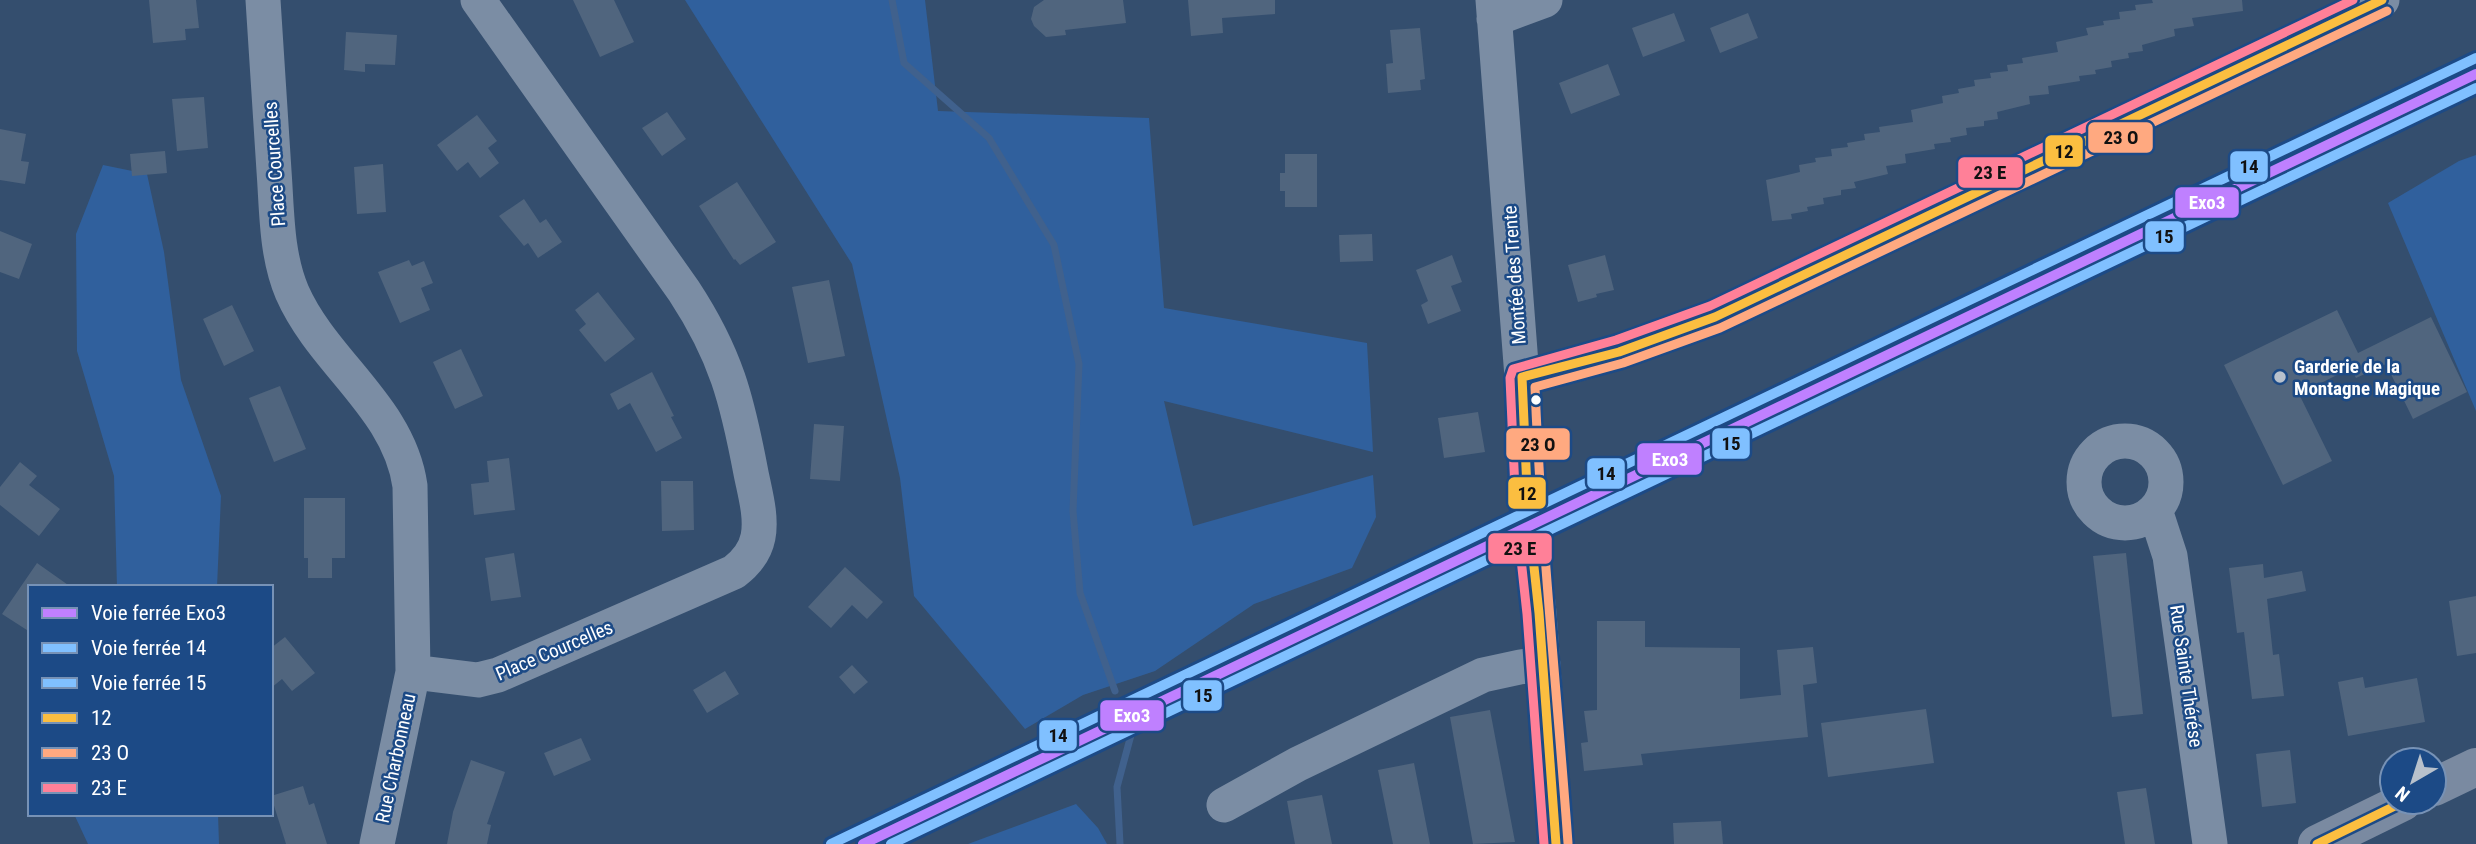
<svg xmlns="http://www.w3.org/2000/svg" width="2476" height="844" font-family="'Roboto Condensed',sans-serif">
	<rect width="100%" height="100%" fill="#344e6e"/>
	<!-- green -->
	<path fill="#30609d" d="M685,0H925L938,111L1149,118L1164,308L1367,343L1373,452L1164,401L1193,526L1373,475L1376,517L1352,568L1254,604L1155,671L1083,695L1025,729L914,596L900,478L852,264Z
		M2476,155V411L2388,203L2459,161Z
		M103,165L147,174L164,252L181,380L221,496L217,587H117L114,476L77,351L76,234Z
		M1076,804L1098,828L1107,844H968Z
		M74,814H218L219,844H88Z"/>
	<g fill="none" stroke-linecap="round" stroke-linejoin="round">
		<!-- stream -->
		<path stroke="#40618d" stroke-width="7" d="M892,0L904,63L989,138L1054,245L1079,364L1073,511L1080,593L1115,691
			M1120,844L1117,787L1131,735"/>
	</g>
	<!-- building -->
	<path fill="#50657e" d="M149,0H196L199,28L185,29L186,40L153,43Z
		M573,0H614L634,42L600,57Z
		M1044,0H1123L1126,23L1065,30L1066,35L1046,37L1034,26L1031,19L1034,7Z
		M1188,0H1275V14L1222,18L1223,33L1191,36Z
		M2152,0H2242L2243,11L2192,18L2194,26L2174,29L2175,36L2142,45L2143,51L2128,53L2129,58L2111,61L2112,67L2095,70L2096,74L2079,76L2080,81L2048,86L2049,94L2029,96L2030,104L1997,112L1998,119L1984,121V126L1966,128L1967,135L1950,138L1951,142L1934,144L1935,149L1905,154L1906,163L1886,166L1888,174L1854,182L1856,188L1841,190V195L1823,198L1824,204L1807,207L1808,211L1791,214L1792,219L1772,221L1766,180L1800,172L1799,165L1816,162L1815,158L1832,156L1831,149L1848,147L1847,143L1865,140L1864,134L1880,132L1879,127L1913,122L1911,110L1943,103L1942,96L1959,93L1958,89L1975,86L1974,80L1991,78L1990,73L2008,71L2007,65L2023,63L2022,58L2058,52L2056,42L2088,35L2086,28L2104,25L2103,21L2120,19L2119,12L2136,10L2135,5L2153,3Z
		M1674,13L1685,41L1643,57L1632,28Z
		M1748,13L1758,38L1720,53L1710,28Z
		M1420,28L1425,79L1420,80L1421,90L1388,93L1386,64L1393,63L1390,30Z
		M346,32L397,35L395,65L365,64V72L344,70Z
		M1608,64L1620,95L1571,114L1559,83Z
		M204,97L208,148L177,151L172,99Z
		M667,112L686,139L662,156L642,128Z
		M477,115L497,141L488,148L499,163L480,178L468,162L457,171L437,145Z
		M0,129L26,134L21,161L29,162L25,184L0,180Z
		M165,151L167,173L132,176L130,154Z
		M1285,154H1317V207H1285V191H1280V173H1285Z
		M383,164L386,212L357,214L354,167Z
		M737,182L776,242L740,265L735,259L734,260L699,206Z
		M524,199L540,223L546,219L562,242L538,258L528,243L524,246L499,216Z
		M0,231L32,244L19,279L0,272Z
		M1372,234L1373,261L1340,262L1339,235Z
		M1452,255L1462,282L1451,286L1461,311L1428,324L1421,305L1428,301L1416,270Z
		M1605,255L1614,290L1596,294L1597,297L1578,302L1568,265Z
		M409,260L412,266L424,261L433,283L421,288L430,310L400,323L378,272Z
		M829,280L845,356L808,363L792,287Z
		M598,292L635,339L605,362L579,330L586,324L575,310Z
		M232,305L254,351L224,366L203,319Z
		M2337,310L2358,353L2431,317L2467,392L2413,419L2386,364L2356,378L2351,368L2299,394L2332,461L2283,485L2224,365Z
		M461,349L483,396L455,409L433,362Z
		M652,372L674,416L671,417L682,438L656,452L630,403L618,410L610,394Z
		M280,386L306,449L274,462L249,398Z
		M1478,412L1485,452L1444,458L1438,418Z
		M814,424L844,426L840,481L810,479Z
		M509,458L515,510L474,515L471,484L489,482L487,461Z
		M20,462L37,476L29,485L60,509L39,536L0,505V487Z
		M661,481H693L694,530L662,531Z
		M304,498H345V558H332V578H308V558H304Z
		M514,553L521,597L491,601L485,558Z
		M2126,553L2143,714L2112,717L2093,556Z
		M37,563L71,587H30V632L2,614Z
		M2263,564L2264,578L2302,571L2306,591L2267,599L2273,655L2279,654L2284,696L2252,699L2244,632L2237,633L2229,568Z
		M845,567L883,602L867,619L852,605L831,628L808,607Z
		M2476,596V653L2457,656L2449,601Z
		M1597,621H1645V647L1740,648V699L1781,695L1777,650L1813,647L1817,683L1803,685L1808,737L1641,754L1643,765L1584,771L1581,743L1588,742L1584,711L1597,710Z
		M285,637L315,673L292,691L282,679L271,688V648Z
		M852,665L868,682L854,694L839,677Z
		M725,671L739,694L707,713L693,690Z
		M2363,677L2365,688L2417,678L2425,722L2348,736L2338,682Z
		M1926,709L1934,763L1828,777L1821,723Z
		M1490,710L1515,842L1473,844L1450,717Z
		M581,738L591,760L554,776L544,753Z
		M2290,750L2296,803L2262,807L2256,754Z
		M471,760L505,772L487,824L491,825L487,844H447L453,812Z
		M1414,763L1430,844H1393L1378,770Z
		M303,786L309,805L314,803L327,844H286L271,796Z
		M2146,788L2155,844H2125L2117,792Z
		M1322,795L1332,844H1295L1287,801Z
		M1721,821L1723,844H1674L1673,823Z"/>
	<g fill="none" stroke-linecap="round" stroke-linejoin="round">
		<!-- minor -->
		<path stroke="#7b8da4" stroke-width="35" d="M263,0C267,57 270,114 274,171C277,211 276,254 292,292C323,363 399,407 410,486L413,672L377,844
			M1493,0L1522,377L1528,512L1539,613L1556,844
			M1494,19L1545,0
			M1522,377C1588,364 1651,342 1715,317L2382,0
			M2084 482a41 41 0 1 1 82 0a41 41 0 1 1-82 0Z
			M2155,510L2170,556L2210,844
			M413,672L478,680L498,675L734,572C746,563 755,552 758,537C762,517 755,493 751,473C737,399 726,355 684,291L478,0
			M1224,805L1298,764L1483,675L1520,667L1543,664"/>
		<!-- major -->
		<path stroke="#7a8aa1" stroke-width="38" d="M2434,787L2476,767
			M2317,844L2403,802"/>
		<defs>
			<path id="bus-1" d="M1556,844L1539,613L1528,512L1522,377L1619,352L1715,317L2382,0
				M2317,844L2403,802"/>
			<path id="bus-2" d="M1568,843C1557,691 1541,539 1535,387L1623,363L1720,328L2387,11"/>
			<path id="bus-3" d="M1544,844L1527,614L1516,513L1510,378L1513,369L1616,340L1710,306L2353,0"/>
		</defs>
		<!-- bus-1 casing -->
		<use href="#bus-1" stroke="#1c4a86" stroke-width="14"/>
		<!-- bus-2 casing -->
		<use href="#bus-2" stroke="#1c4a86" stroke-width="14"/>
		<!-- bus-3 casing -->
		<use href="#bus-3" stroke="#1c4a86" stroke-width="14"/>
		<!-- bus-1 -->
		<use href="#bus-1" stroke="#fbbe40" stroke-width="9"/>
		<!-- bus-2 -->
		<use href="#bus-2" stroke="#ffa980" stroke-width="9"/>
		<!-- bus-3 -->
		<use href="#bus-3" stroke="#ff8098" stroke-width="9"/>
		<defs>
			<path id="rail-1" d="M863,844L2476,74"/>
			<path id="rail-2" d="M831,844L2476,58"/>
			<path id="rail-3" d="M891,844L2476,88"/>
		</defs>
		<!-- rail-1 casing -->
		<use href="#rail-1" stroke="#1c4a86" stroke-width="16"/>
		<!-- rail-2 casing -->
		<use href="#rail-2" stroke="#1c4a86" stroke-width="16"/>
		<!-- rail-3 casing -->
		<use href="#rail-3" stroke="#1c4a86" stroke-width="16"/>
		<!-- rail-1 -->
		<use href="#rail-1" stroke="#bf80ff" stroke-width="10"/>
		<!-- rail-2 -->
		<use href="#rail-2" stroke="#80c0ff" stroke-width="10"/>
		<!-- rail-3 -->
		<use href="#rail-3" stroke="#80c0ff" stroke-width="10"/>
	</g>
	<!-- markers -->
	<circle fill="#b8c1cc" stroke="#1c4a86" stroke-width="2.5" cx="2280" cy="377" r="7"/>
	<circle fill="#fff" stroke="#1c4a86" stroke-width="2.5" cx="1536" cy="400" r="6"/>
	<g text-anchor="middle" stroke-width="5" stroke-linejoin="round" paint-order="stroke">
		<!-- street labels -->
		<g font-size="19" fill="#fff" stroke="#1c4a86">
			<text transform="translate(274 164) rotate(-94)" y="7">Place Courcelles</text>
			<text transform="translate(1514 275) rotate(-94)" y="7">Montée des Trente</text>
			<text transform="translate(554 650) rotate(-23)" y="7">Place Courcelles</text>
			<text transform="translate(2187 676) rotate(82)" y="7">Rue Sainte Thérése</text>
			<text transform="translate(395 758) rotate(-78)" y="7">Rue Charbonneau</text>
		</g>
		<!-- poi labels -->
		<g font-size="19" font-weight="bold" fill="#fff" stroke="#1c4a86" text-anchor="start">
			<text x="2294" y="373">Garderie de la<tspan x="2294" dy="22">Montagne Magique</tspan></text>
		</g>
	</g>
	<g stroke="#1c4a86" stroke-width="2.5">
		<rect x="2087" y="121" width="67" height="33" rx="7" fill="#ffa980"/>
		<rect x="2044" y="134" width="40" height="34" rx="7" fill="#fbbe40"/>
		<rect x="2229" y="150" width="40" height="33" rx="7" fill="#80c0ff"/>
		<rect x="1957" y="156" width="67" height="33" rx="7" fill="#ff8098"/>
		<rect x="2174" y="186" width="66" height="33" rx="7" fill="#bf80ff"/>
		<rect x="2144" y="220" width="41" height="33" rx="7" fill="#80c0ff"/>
		<rect x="1711" y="427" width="40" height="33" rx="7" fill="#80c0ff"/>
		<rect x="1505" y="427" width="66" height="34" rx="7" fill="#ffa980"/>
		<rect x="1636" y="442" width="67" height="34" rx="7" fill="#bf80ff"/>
		<rect x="1586" y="457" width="40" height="33" rx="7" fill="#80c0ff"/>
		<rect x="1507" y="476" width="40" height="34" rx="7" fill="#fbbe40"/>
		<rect x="1487" y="532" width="66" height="33" rx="7" fill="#ff8098"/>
		<rect x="1182" y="679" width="41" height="33" rx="7" fill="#80c0ff"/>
		<rect x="1099" y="699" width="66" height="33" rx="7" fill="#bf80ff"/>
		<rect x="1038" y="719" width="40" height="33" rx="7" fill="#80c0ff"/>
	</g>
	<g font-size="19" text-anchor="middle" font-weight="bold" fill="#fff">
		<text x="2207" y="209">Exo3</text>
		<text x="1670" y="466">Exo3</text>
		<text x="1132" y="722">Exo3</text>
	</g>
	<g font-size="19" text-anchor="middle" font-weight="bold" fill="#111">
		<text x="2121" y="144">23 O</text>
		<text x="2064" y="158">12</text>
		<text x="2249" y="173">14</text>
		<text x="1990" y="179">23 E</text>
		<text x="2164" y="243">15</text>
		<text x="1731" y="450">15</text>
		<text x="1538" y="451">23 O</text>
		<text x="1606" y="480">14</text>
		<text x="1527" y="500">12</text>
		<text x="1520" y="555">23 E</text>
		<text x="1203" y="702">15</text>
		<text x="1058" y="742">14</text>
	</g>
	<!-- legend -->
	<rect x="28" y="585" width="245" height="231" fill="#1c4a86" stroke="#7792b6" stroke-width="2"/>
	<rect x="42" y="608" width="35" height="10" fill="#bf80ff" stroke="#7792b6" stroke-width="2"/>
	<text x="91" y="620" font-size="21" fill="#ffffff">Voie ferrée Exo3</text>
	<rect x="42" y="643" width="35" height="10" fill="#80c0ff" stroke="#7792b6" stroke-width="2"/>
	<text x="91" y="655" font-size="21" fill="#ffffff">Voie ferrée 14</text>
	<rect x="42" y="678" width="35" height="10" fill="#80c0ff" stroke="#7792b6" stroke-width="2"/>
	<text x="91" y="690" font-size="21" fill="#ffffff">Voie ferrée 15</text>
	<rect x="42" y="713" width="35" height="10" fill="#fbbe40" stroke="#7792b6" stroke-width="2"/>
	<text x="91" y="725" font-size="21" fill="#ffffff">12</text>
	<rect x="42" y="748" width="35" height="10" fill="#ffa980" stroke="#7792b6" stroke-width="2"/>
	<text x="91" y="760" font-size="21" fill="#ffffff">23 O</text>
	<rect x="42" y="783" width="35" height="10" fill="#ff8098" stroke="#7792b6" stroke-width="2"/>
	<text x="91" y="795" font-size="21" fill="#ffffff">23 E</text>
	<!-- north arrow -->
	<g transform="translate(2413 781) rotate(219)"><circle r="33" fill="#1c4a86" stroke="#7792b6" stroke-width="2"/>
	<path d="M0-5L12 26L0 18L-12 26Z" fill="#b8c1cc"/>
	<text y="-10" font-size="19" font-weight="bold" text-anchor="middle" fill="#ffffff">N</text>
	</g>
</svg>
